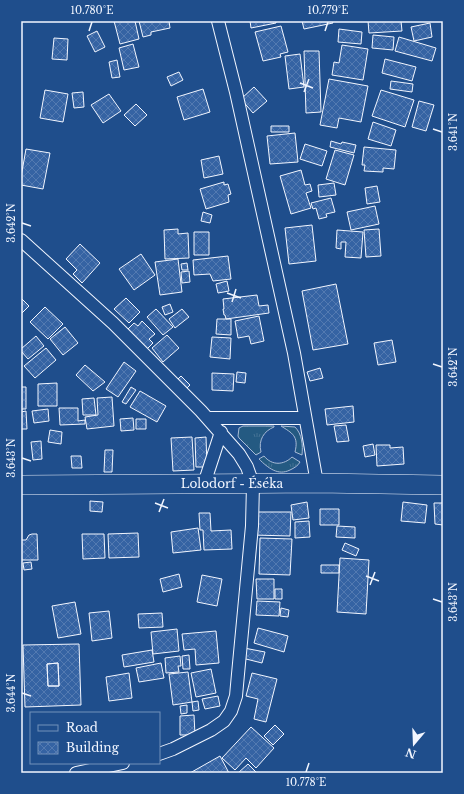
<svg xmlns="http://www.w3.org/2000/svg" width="464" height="794" font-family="'Libre Baskerville',serif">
	<defs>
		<pattern id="grass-tufts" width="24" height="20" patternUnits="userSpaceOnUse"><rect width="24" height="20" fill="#245a82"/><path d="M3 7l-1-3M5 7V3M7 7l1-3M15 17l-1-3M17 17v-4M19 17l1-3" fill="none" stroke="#447295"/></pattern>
		<pattern id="building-cross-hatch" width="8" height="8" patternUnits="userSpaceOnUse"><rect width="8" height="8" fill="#3563a3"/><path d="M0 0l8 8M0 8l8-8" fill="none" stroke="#537ab1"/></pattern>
	</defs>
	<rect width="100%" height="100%" fill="#1f4e8c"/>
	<!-- grass -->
	<path fill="url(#grass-tufts)" stroke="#a8bbd7" d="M243,426H274V427C264,431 258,440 261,452L256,455L239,438L238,436L239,428Z
		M281,426L295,427C302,434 303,445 302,455L295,452C299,436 292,433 281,426Z
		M264,456C272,466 284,465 292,457L300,462C298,466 294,468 290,470C278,476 268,468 259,459Z"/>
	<!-- building -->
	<path fill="url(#building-cross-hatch)" stroke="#f2f6ff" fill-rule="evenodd" d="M114,21H135L139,39L120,44Z
		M139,21H169L170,28L151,32V35L143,37Z
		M250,21H276V23L251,28Z
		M302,21H332L333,23L304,29Z
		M368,21H401L402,31L369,33Z
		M430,23L432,37L414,41L411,27Z
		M281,26L288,52L280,54L281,57L263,61L255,32Z
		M339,29L362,32L361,44L338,42Z
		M97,31L105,47L95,52L87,36Z
		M373,35L394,37L393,50L372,48Z
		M399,37L436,48L432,61L395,51Z
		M54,38L68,39L67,60L52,59Z
		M133,44L139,67L124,70L119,48Z
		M342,45L368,49L363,80L332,75L334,62L339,63Z
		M304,51H319L321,112L306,113Z
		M300,54L304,87L289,89L285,56Z
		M385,59L416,67L412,81L382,73Z
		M117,60L120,77L112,78L109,62Z
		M179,72L183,80L171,86L167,77Z
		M329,79L368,86L361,122L339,118L337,128L320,125Z
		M391,81L413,84L412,92L390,89Z
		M254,87L267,101L253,113L241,99Z
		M203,89L210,112L184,120L177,97Z
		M45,90L68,94L63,122L40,118Z
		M381,90L414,100L405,127L372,116Z
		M83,92L84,107L74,108L72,93Z
		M109,94L121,111L103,123L91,105Z
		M419,101L434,105L426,131L412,127Z
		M136,104L147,115L135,126L124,115Z
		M373,122L396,130L391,146L368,139Z
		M271,126H289V132H271Z
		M295,133L298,162L270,164L267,136Z
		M331,141L341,144L342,142L356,145L354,153L330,147Z
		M305,144L327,151L322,166L300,159Z
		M364,147L396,150L394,169L383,168V172L364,171L365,165H362Z
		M26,149L50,153L43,189L21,185V177Z
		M335,150L354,155L345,185L326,179Z
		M219,156L223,174L204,178L201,160Z
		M301,170L305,185L310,184L312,191L306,193L311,208L291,214L280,176Z
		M224,182V185L228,184L231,194L228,195L229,202L206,209L200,189Z
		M334,183L336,195L319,197L318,185Z
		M377,186L380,202L367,204L365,188Z
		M331,198L335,212L326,214L327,217L319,219L316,208L313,209L311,203Z
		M375,206L379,224L351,230L347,212Z
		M203,212L212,215L210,223L201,221Z
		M312,225L316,261L289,264L285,228Z
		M178,229V234L188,233L189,258L165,259L164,230Z
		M379,229L381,256L366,257L364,230Z
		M337,230L363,232L361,258L345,257L346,242H341V249L336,248Z
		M194,232H209V255H194Z
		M80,244L100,263L82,283L73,274L77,270L66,259Z
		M141,254L155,275L134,290L119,269Z
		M228,256L231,279L213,281L210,274L194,275L193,260Z
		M178,259L182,292L160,295L155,262Z
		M187,263L188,270H182L181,264Z
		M189,271L190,282L182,283L181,272Z
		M227,281L229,291L218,293L216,284Z
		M336,284L348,344L313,350L302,291Z
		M257,295L259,306L268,305L269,313L226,319L225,315H224L223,309H224L223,299Z
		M21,298L29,306L21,314Z
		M126,298L140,312L129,323L114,309Z
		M170,304L173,312L165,315L162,307Z
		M45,307L63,324L48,339L30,322Z
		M156,309L173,327L163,335L147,317Z
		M182,309L189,317L175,328L169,319Z
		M259,316L264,341L251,344L249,336L238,338L235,321Z
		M217,319H231V335L216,334Z
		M142,321L155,334L149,339L153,343L145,351L126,331L134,323L138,326Z
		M65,327L78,343L63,355L50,339Z
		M167,335L179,348L163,362L152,348Z
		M36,336L44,346L28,359L21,351V349Z
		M212,337L231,338L230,359L210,357Z
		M392,340L396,362L378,365L374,343Z
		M46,348L56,360L35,378L24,366Z
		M124,362L136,371L118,397L106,389Z
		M85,365L105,382L93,391L76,375Z
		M320,368L323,378L310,381L307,372Z
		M237,372L246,373L245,383L236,382Z
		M212,373L234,374L233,391L212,390Z
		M181,376L190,385L185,390L176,381Z
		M57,383V406H38V384Z
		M21,387H26V409H21Z
		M131,387L136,390L126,404L122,402Z
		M140,391L166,406L157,422L130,407Z
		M112,397L114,426L87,429L85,417L98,415L97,398Z
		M94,398L96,415H83L82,399Z
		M353,406L354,422L327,425L325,409Z
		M59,408H78V421L85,420V424L60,425Z
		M48,409L49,421L34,423L32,411Z
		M26,411L27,429H21V412Z
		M133,418L134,430L121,431L120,419Z
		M136,419H146V429H136Z
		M346,425L349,441L337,442L334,426Z
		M50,430L62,432L61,444L48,442Z
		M192,437L194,470L173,471L171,438Z
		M206,437L207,467H196L195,438Z
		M41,441L42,459L33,460L31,442Z
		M373,444L375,455L365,457L363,446Z
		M376,445H390V448L403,447L404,464L377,466Z
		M105,450H113L112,472H104Z
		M71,456H81L82,468H72Z
		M90,501L103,502L102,512L90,511Z
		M307,502L309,518L293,520L291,505Z
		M403,502L427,505L425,523L401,521Z
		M434,503H443V525L435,524Z
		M320,509H339V525H320Z
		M254,512H291L290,536L253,535Z
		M199,513H210L211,531L231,530L232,549L204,550L203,530H200Z
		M309,521L310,537L295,538V522Z
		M337,526L355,527V538L336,537Z
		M198,528L201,550L173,553L171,532Z
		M138,533L139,557L109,558L108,534Z
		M32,534H37L38,560H21V540H26L29,535Z
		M82,534H104L105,558L83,559Z
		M260,538L292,539L290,575L259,574Z
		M345,543L359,549L356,556L342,550Z
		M340,558L369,560L366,614L337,612Z
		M31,562L32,569L24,570L23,563Z
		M321,565H339V573H321Z
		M179,574L182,587L163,592L160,579Z
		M202,575L222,579L217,606L197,602Z
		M256,579H274V599H257Z
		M275,589H282V599H275Z
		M257,601L280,602L279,616L256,615Z
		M75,602L81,634L58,638L52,606Z
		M281,608L289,610L288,617L280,616Z
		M109,611L112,638L92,641L89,613Z
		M162,613L163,627L139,628L138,614Z
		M258,628L288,636L284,652L254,643Z
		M177,629L179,651L153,654L151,632Z
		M216,631L219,663L196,665L195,649L184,650L182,634Z
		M79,644L81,705L25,707L23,645ZM58,663L59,686H48L47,664Z
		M244,648L265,652L262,663L242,658Z
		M152,650L154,662L124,667L122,655Z
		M189,655L190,669H183L182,656Z
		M180,656L181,666H178L179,672L166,673L165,658Z
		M58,663L59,686H48L47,664Z
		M161,663L164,678L139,682L136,668Z
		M211,669L216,693L196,697L191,673Z
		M188,672L192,702L173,705L169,674Z
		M129,673L132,698L109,701L106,677Z
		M252,673L277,679L266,722L254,719L258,699L246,696Z
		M218,696L220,706L205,709L202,699Z
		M198,701L199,710L193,711L192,702Z
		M187,705V713L181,714L180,706Z
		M194,715L195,735H180V716Z
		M275,725L284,734L273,745L264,736Z
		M251,727L274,748L256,768L246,758L235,770L222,758Z
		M220,756L229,773H190Z
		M248,764L256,772L255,773H238Z"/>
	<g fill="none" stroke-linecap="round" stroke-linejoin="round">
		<defs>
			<path id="minor" d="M218,21L236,92L294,353L317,483
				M21,240L113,323L201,411L239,454L247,467L253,484L252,526L238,674L236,696L231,711L224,721L211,730L173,749L159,754
				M208,418H305
				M204,484L221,432
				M76,773L123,763"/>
			<path id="primary" d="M21,485L317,483L443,485"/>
		</defs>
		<!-- minor casing -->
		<use href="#minor" stroke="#f2f6ff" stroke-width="14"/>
		<!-- primary casing -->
		<use href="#primary" stroke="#f2f6ff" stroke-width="20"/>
		<!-- minor -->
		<use href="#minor" stroke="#1f4e8c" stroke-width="12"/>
		<!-- primary -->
		<use href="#primary" stroke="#1f4e8c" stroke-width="19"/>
	</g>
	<!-- ticks -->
	<path fill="none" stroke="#f2f6ff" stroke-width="1.5" d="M89,31L92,22M325,31L328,22M300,83L313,88M304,92L309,79M433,129L442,132M22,223L31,226M227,293L241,298M232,302L236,289M433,364L442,367M22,458L31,461M155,503L168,508M159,512L164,499M366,576L379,581M370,585L375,572M433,599L442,602M22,693L31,696M306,772L309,763"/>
	<g text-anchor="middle" stroke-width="3" stroke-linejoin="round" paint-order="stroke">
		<!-- street labels -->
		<g font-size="12" fill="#f2f6ff" stroke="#1f4e8c">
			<text x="232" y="488">Lolodorf - Éséka</text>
		</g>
	</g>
	<!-- border -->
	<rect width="464" height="794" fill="none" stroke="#1f4e8c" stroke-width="44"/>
	<!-- legend -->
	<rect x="30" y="712" width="130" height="52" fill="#1f4e8c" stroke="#7391ba"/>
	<rect x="38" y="725" width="20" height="6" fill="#1f4e8c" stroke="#7391ba"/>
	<text x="66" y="732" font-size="12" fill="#f2f6ff">Road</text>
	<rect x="38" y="742" width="20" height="12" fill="url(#building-cross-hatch)" stroke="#7391ba"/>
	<text x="66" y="752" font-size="12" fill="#f2f6ff">Building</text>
	<!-- north arrow -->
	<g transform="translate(414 744) rotate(199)" stroke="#1f4e8c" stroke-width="3" paint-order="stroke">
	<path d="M0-3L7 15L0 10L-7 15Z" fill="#f2f6ff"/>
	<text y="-6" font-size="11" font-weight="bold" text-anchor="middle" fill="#f2f6ff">N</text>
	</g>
	<rect x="22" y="22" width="420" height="750" fill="none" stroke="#f2f6ff" stroke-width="1.5"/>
	<g font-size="10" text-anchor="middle" fill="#f2f6ff">
		<text x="92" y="14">10.780°E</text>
		<text x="328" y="14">10.779°E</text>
		<text transform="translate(453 132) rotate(-90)" y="4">3.641°N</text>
		<text transform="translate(11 223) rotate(-90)" y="4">3.642°N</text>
		<text transform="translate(453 367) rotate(-90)" y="4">3.642°N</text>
		<text transform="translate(11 458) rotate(-90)" y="4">3.643°N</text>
		<text transform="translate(453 602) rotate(-90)" y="4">3.643°N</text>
		<text transform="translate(11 693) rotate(-90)" y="4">3.644°N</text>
		<text x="306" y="786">10.778°E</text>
	</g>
</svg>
